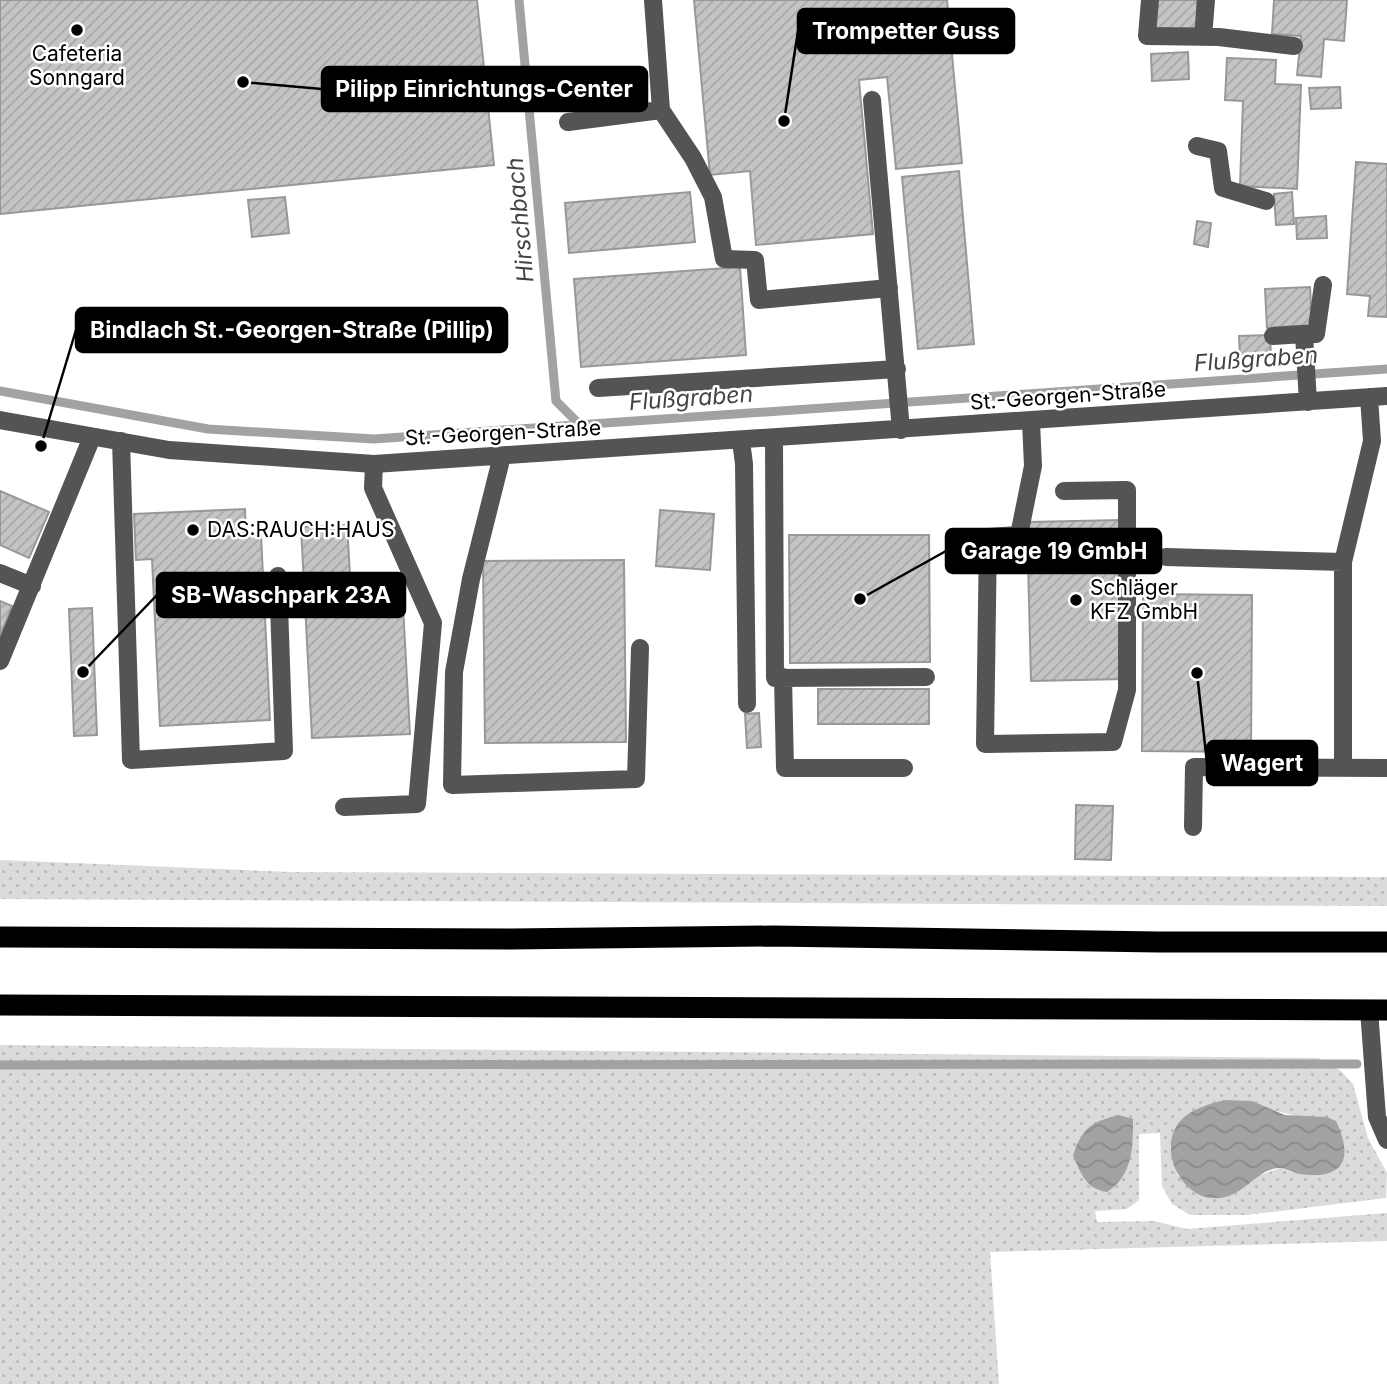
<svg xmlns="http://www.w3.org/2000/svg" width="1387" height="1384" font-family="Inter,sans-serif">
	<defs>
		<pattern id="grass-dots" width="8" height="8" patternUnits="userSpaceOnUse" patternTransform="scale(1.75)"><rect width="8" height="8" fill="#dbdbdb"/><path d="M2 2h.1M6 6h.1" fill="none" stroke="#bababa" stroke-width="1.8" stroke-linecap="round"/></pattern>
		<pattern id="water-waves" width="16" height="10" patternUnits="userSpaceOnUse" patternTransform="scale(1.75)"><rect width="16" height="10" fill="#a2a2a2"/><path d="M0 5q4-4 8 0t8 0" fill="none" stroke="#8a8a8a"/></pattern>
		<pattern id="building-hatch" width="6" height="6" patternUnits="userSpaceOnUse" patternTransform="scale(1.75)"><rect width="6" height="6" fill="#c4c4c4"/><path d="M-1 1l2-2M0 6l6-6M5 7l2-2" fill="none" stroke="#a7a7a7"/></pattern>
	</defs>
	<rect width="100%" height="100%" fill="#fff"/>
	<!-- grass -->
	<path fill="url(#grass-dots)" fill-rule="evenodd" d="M0,860L291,872L1387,877V906L0,899Z
		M0,1045L1319,1058L1341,1071L1353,1084L1368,1138L1387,1173L1386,1198L1247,1215H1190L1172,1204L1162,1186L1160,1133L1139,1134V1200L1127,1209L1095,1211L1097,1222L1154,1221L1187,1229L1387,1213V1241L990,1252L999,1384H0ZM1252,1101L1268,1109L1301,1117L1294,1173L1280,1168L1261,1175L1178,1176L1170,1148L1174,1130Z"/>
	<!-- water -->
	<path fill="url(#water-waves)" d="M1224,1100L1252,1101L1285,1115L1327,1117L1336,1121C1354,1159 1344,1180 1300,1174C1293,1173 1286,1168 1279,1168C1255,1169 1243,1200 1213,1198C1183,1197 1161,1155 1175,1129C1184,1111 1206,1105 1224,1100Z
		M1119,1115L1133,1119C1133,1148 1133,1175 1107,1192C1086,1189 1081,1174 1073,1155C1083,1127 1091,1122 1119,1115Z"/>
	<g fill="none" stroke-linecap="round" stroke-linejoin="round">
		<!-- stream -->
		<path stroke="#a2a2a2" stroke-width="9" d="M519,0L556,401L581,426
			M0,391L208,429L374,439L1387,369
			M0,1065L1357,1064"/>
	</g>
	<!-- building -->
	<path fill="url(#building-hatch)" stroke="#989898" stroke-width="2" d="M0,0H477L494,165L0,214Z
		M694,0H947L962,163L896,169L887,77L859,80L873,234L756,245L750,171L710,175Z
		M1156,0H1197V28H1155Z
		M1274,0H1347L1344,41L1324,39L1321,77L1297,75L1301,36L1272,34Z
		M1188,52L1189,79L1152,81L1151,54Z
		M1227,58L1276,60L1275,84L1301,85L1297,189L1240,186L1243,101L1225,100Z
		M1340,87L1341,108L1311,109L1309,88Z
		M1356,162L1387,164V317L1368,316L1370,296L1347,294Z
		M959,171L974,344L918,349L902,177Z
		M690,192L695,242L569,253L565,203Z
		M1292,192L1294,224L1276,225L1274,194Z
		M285,197L289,233L252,237L248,200Z
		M1326,216L1327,238L1297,239L1296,218Z
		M1197,221L1211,223L1208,247L1194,244Z
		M740,267L746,355L581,367L574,279Z
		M1310,287L1312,325L1267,328L1265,289Z
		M1270,335L1271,356L1240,358L1239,336Z
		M0,491L49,512L29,558L0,545Z
		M245,509L246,536L261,535L270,720L160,726L152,559L136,560L134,514Z
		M660,510L714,514L710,570L656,566Z
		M1122,520L1125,679L1031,681L1027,522Z
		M347,525L351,591L402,588L410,734L312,738L301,527Z
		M789,535H929L930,662L790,663Z
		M624,560L626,742L485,743L483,561Z
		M1143,594L1252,595L1251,752L1142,751Z
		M0,601L12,606L0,637Z
		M92,608L97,735L74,736L69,609Z
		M818,689H929V724H818Z
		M759,713L761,747L747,748L745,714Z
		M1076,805L1113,806L1111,860L1075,859Z"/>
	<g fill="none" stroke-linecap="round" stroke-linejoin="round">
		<!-- minor -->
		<path stroke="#545454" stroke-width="18" d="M653,0L661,110L693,158L713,197L724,259L755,260L759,300L889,288
			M1150,0L1147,36L1219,37L1294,46
			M1203,37L1206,0
			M872,100L901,430
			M568,122L661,110
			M1197,146L1218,151L1223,188L1266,201
			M1304,334H1316L1323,285
			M1273,336L1304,334L1308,402
			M598,388L897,369
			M0,420L169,450L374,464L1387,396
			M1031,422L1033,466L1019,535L988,537L985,744L1113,742L1127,690V490L1064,491
			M774,439L775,678L926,677
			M121,441L131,760L284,751L278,576
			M741,441L744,464L747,704
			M502,456L471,579L454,672L452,785L636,779L640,648
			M1166,557L1343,562
			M0,573L32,586
			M0,661L92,437
			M783,677L785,768H904
			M1343,768V562L1372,441L1369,397
			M344,807L417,804L433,623L373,488L374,464
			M1193,827L1194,767L1387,768
			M1369,1010L1377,1117L1387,1140"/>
		<!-- highway -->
		<path stroke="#000" stroke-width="21" d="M0,937L511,939L773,936L1158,942H1387
			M0,1005L1387,1010"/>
	</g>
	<!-- markers -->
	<g fill="#000" stroke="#fff" stroke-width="2.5">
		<circle cx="77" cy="30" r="7"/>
		<circle cx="193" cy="530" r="7"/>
		<circle cx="1076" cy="600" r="7"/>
	</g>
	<g text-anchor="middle" stroke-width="5" stroke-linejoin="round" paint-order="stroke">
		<!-- poi labels -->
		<g font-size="21" fill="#000" stroke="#fff" text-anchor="start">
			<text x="77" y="61" text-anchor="middle">Cafeteria<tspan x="77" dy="24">Sonngard</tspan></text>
			<text x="207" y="537">DAS:RAUCH:HAUS</text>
			<text x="1090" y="595">Schläger<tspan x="1090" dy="24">KFZ GmbH</tspan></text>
		</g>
		<!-- street labels -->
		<g font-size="21" fill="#000" stroke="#fff">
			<text transform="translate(1068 396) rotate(-4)" y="7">St.-Georgen-Straße</text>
			<text transform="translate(503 433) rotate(-3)" y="7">St.-Georgen-Straße</text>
		</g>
		<!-- water labels -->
		<g font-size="23" font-style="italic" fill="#434343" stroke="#fff">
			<text transform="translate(520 220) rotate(-95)" y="8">Hirschbach</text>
			<text transform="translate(1256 359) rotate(-4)" y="8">Flußgraben</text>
			<text transform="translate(691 398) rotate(-4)" y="8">Flußgraben</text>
		</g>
	</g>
	<!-- callouts -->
	<path fill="none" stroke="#000" stroke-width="2.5" d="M784 121L798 31M243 82L322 89M41 446L76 330M860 599L946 551M83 672L157 595M1197 673L1207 763"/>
	<g fill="#000" stroke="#fff" stroke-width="2.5">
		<circle cx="784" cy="121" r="7"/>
		<circle cx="243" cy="82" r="7"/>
		<circle cx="41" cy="446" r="7"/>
		<circle cx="860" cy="599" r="7"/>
		<circle cx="83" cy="672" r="7"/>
		<circle cx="1197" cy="673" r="7"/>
	</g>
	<g fill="#000" stroke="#000" stroke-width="2.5">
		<rect x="798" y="9" width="216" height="44" rx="7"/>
		<rect x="322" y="67" width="325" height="44" rx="7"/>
		<rect x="76" y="308" width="431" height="44" rx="7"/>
		<rect x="946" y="529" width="215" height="44" rx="7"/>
		<rect x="157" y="573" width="248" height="44" rx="7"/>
		<rect x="1207" y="741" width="110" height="44" rx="7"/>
	</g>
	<g font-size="23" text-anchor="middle" font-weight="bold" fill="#fff">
		<text x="906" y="39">Trompetter Guss</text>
		<text x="484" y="97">Pilipp Einrichtungs-Center</text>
		<text x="292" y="338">Bindlach St.-Georgen-Straße (Pillip)</text>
		<text x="1054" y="559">Garage 19 GmbH</text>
		<text x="281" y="603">SB-Waschpark 23A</text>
		<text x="1262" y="771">Wagert</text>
	</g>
</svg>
